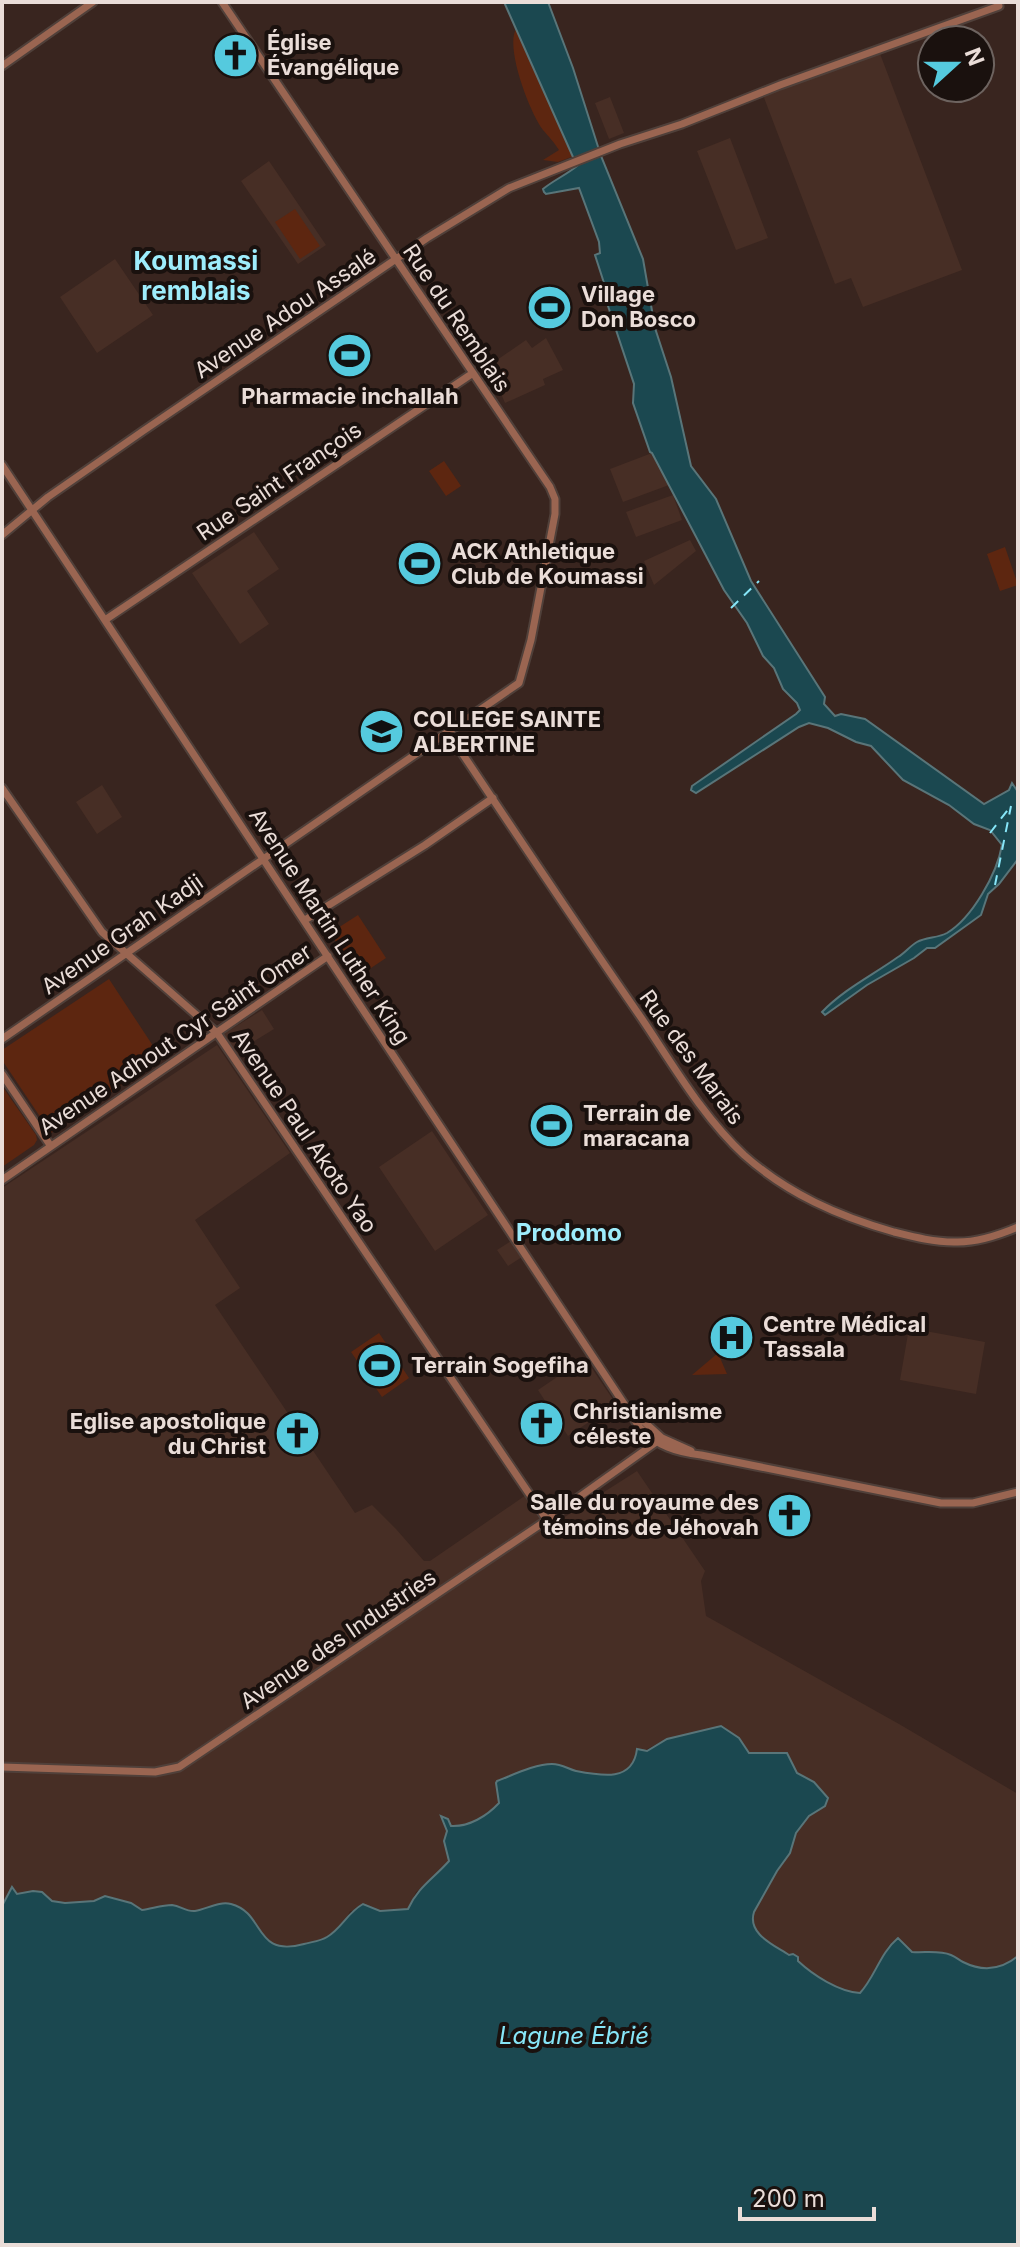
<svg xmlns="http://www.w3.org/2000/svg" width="1020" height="2247" font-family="Inter,sans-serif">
	<rect width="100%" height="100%" fill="#39251f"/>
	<!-- built -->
	<path fill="#472e25" d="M879,51L962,270L863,307L851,278L835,284L763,95Z
		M610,97L624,133L609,139L595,103Z
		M730,138L768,238L736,250L697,151Z
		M269,161L326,245L298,264L241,181Z
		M115,259L153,315L97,353L60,297Z
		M546,338L563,370L543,379L545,385L505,403L499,389L507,384L494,362L526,340L532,348Z
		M652,453L669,485L623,502L610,469Z
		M673,495L682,520L636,537L626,512Z
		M254,532L279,569L247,591L269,624L240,644L192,573Z
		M690,540L696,551L654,585L644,561Z
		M102,785L122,817L97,834L76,802Z
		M262,1010L274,1029L240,1050L242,1053L236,1057L222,1035Z
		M217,1045L290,1153L195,1220L240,1288L215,1305L355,1513L372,1505L396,1529L424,1561H430L526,1495L549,1527L637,1471L705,1571L701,1581L706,1616L899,1724L1018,1794V1956L1008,1964L995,1969L979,1967L965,1963L951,1955L934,1952H912L898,1938L889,1945L867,1986L860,1993H849L806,1969L757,1933L751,1920L754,1912L777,1871L790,1853L796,1833L809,1816L825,1806L828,1798L814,1782L797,1773L787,1753H749L739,1738L667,1739L643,1751L630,1770L620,1773L609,1775L573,1771L496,1783L499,1803L487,1815L461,1827L451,1826L442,1817L447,1831L444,1841L449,1861L432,1879L416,1892L408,1909L350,1911L346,1919L327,1938L297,1946L280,1947L262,1937L255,1923L244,1911L228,1903L193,1912L185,1910L178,1906L141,1910L130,1903L105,1896L94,1901L65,1903L52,1901L33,1891L16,1894L12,1887L2,1906V1188Z
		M432,1131L488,1215L435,1251L379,1167Z
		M511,1241L522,1257L508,1266L497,1250Z
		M909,1328L985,1342L976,1394L900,1380Z
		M585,1358L616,1404L568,1436L538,1390Z"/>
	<!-- green -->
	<path fill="#5d2610" d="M516,29L574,156L558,162L543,160L559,150C554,142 549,137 543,130C530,113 505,48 516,29Z
		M295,209L320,246L300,259L275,222Z
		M444,461L461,486L446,496L429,471Z
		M1005,547L1018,585L1000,591L987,554Z
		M358,915L386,958L359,976L330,933Z
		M109,979L161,1058L51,1133L2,1060V1050Z
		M2,1086L36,1135L37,1140L34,1145L2,1167Z
		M559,1111L568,1124L544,1141L535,1128Z
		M379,1333L409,1378L382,1397L351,1352Z
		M718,1353L727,1374L692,1375Z"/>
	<!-- water -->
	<path fill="#1b4850" stroke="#597579" stroke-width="2" d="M504,2H548L573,68L601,156L643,259L655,328L671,377L691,466L716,499L751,581L825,697L824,704L835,716L841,714L865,719L984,804L1009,790L1012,783L1018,792V859L999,884L988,894L981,915L935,948H927L914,958L867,985L825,1015L822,1012C844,989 873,975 898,957C905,953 910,946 917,942C926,937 938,938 947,933C972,918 997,874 1002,845L990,830L974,824L949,805L903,780L871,746L856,742L828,728L809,723L799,727L696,793L691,790L692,786L796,714L800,710L797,703L783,689L774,668L763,656L747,623L724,590L652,453L650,452L633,403L634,384L602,288L605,286L595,255L600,253L599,242L579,188L546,194L544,192L543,189C554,180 566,175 577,166Z
		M721,1726L739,1738L749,1753H787L797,1773L814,1782L828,1798L825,1806L809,1816L796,1833L790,1853L777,1871L754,1912C747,1934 774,1945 789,1955L793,1954L798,1957V1961C813,1975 839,1992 860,1993C875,1977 880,1953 898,1938L912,1952C925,1953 939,1950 951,1955C956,1957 959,1960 963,1962C983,1972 1001,1970 1018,1956V2245H2V1906L12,1887L17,1894L33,1891L42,1892L52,1901L65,1903L94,1901L105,1896L131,1903L142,1910C151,1909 162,1905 172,1905C181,1906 186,1912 195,1911C207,1909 219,1901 231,1904C266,1913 253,1958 304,1944C311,1942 321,1941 327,1937C342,1928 347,1913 363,1904L380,1911L408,1909C418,1887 433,1879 449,1861L444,1841L447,1831L441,1816L448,1819L451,1826C469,1827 487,1816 499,1803L496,1783L497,1781C513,1775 535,1764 552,1764C562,1764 568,1769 576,1771C602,1776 633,1782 637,1749L647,1751L667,1739Z"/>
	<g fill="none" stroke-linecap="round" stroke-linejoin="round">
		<!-- ferry -->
		<path stroke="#87e6f8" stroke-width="2" stroke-dasharray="10 8" stroke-linecap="butt" d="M731,608L759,581
			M990,833L1010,807
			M995,885L1011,806"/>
		<defs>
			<path id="secondary" d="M2,66L93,2
				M2,465L640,1428C658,1446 675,1452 701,1455L941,1503H973L1018,1492
				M2,535L48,497L143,431L427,238L509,188L620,144L682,124L780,85L999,6L998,2
				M105,620L473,373
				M448,732C512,828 576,924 642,1019C673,1065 703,1117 744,1155C788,1194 838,1216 894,1232C914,1237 933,1242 954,1242C976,1243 997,1236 1018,1227
				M2,788L102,932L217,1033L547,1520
				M305,920L425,845L493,798
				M2,1039L519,683L531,640L555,514V499L550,487L222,2
				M2,1074L50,1145
				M2,1180L328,956
				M629,1408L662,1438L691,1451
				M2,1767L155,1772L179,1767L547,1520L662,1438"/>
		</defs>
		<!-- secondary casing -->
		<use href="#secondary" stroke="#50403a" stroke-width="11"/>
		<!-- secondary -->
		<use href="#secondary" stroke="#9a6551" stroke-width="7"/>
	</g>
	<!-- icons -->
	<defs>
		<symbol id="church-disc" viewBox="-11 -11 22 22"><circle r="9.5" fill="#55cade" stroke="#1a110e"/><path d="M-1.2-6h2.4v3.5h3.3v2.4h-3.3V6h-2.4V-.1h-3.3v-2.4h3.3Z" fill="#111"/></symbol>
		<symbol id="stadium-disc" viewBox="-11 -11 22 22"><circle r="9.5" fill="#55cade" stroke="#1a110e"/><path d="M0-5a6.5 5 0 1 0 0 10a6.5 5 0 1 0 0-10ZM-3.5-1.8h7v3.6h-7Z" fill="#111"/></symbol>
		<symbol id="university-disc" viewBox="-11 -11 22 22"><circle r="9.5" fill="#55cade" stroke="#1a110e"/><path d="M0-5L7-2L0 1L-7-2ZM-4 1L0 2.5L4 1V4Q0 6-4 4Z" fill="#111"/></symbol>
		<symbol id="hospital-disc" viewBox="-11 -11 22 22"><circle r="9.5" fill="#55cade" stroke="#1a110e"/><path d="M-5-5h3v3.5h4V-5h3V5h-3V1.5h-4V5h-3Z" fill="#111"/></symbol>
	</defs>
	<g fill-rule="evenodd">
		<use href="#church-disc" x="210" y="30" width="51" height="51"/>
		<use href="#stadium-disc" x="524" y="282" width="51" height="51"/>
		<use href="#stadium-disc" x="324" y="330" width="51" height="51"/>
		<use href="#stadium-disc" x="394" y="538" width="51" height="51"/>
		<use href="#university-disc" x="356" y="706" width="51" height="51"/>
		<use href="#stadium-disc" x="526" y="1100" width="51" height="51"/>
		<use href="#hospital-disc" x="706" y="1312" width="51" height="51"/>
		<use href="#stadium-disc" x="354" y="1340" width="51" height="51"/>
		<use href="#church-disc" x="516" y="1398" width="51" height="51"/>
		<use href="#church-disc" x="272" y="1408" width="51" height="51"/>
		<use href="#church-disc" x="764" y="1490" width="51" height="51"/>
	</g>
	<g text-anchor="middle" stroke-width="8" stroke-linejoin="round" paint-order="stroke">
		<!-- poi labels -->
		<g font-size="22" font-weight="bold" fill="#eaddd8" stroke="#1a110e" text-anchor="start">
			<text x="267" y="50">Église<tspan x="267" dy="25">Évangélique</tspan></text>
			<text x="581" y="302">Village<tspan x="581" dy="25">Don Bosco</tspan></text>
			<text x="350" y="404" text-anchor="middle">Pharmacie inchallah</text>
			<text x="451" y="559">ACK Athletique<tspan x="451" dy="25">Club de Koumassi</tspan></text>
			<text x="413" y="727">COLLEGE SAINTE<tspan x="413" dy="25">ALBERTINE</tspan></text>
			<text x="583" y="1121">Terrain de<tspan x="583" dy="25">maracana</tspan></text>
			<text x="763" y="1332">Centre Médical<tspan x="763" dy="25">Tassala</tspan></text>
			<text x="411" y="1373">Terrain Sogefiha</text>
			<text x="573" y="1419">Christianisme<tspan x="573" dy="25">céleste</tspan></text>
			<text x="266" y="1429" text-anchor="end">Eglise apostolique<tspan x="266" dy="25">du Christ</tspan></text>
			<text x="759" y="1510" text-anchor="end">Salle du royaume des<tspan x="759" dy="25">témoins de Jéhovah</tspan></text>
		</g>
		<!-- street labels -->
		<g font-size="22" fill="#eaddd8" stroke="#1a110e">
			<text transform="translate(285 313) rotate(-34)" y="8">Avenue Adou Assalé</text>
			<text transform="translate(457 318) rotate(56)" y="8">Rue du Remblais</text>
			<text transform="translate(279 481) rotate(-34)" y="8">Rue Saint François</text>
			<text transform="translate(330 926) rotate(57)" y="8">Avenue Martin Luther King</text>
			<text transform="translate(122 934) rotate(-35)" y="8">Avenue Grah Kadji</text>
			<text transform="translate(175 1039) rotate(-34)" y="8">Avenue Adhout Cyr Saint Omer</text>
			<text transform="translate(692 1057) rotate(54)" y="8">Rue des Marais</text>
			<text transform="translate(305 1131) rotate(56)" y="8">Avenue Paul Akoto Yao</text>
			<text transform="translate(338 1639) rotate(-34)" y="8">Avenue des Industries</text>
		</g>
		<!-- neighbourhood labels -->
		<g font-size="24" font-weight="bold" fill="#9eedfc" stroke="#1a110e">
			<text x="569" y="1241">Prodomo</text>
		</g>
		<!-- water labels -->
		<g font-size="24" font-style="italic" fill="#87e6f8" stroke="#1a110e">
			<text x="574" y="2044">Lagune Ébrié</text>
		</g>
		<!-- quarter labels -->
		<g font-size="26" font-weight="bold" fill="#9eedfc" stroke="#1a110e">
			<text x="196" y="270">Koumassi<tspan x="196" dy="30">remblais</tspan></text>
		</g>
	</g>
	<!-- border -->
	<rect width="1020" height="2247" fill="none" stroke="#eaddd8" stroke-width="8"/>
	<!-- north arrow -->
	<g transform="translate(956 64) rotate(69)"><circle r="38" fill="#1a110e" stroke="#6d635f" stroke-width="2"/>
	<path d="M0-6L14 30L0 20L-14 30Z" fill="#55cade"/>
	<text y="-12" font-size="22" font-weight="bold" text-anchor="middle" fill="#eaddd8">N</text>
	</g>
	<!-- scale -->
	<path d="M740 2207v12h134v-12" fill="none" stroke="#eaddd8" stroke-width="4"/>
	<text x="752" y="2207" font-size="24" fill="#eaddd8" stroke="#1a110e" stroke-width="6" paint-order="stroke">200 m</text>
</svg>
